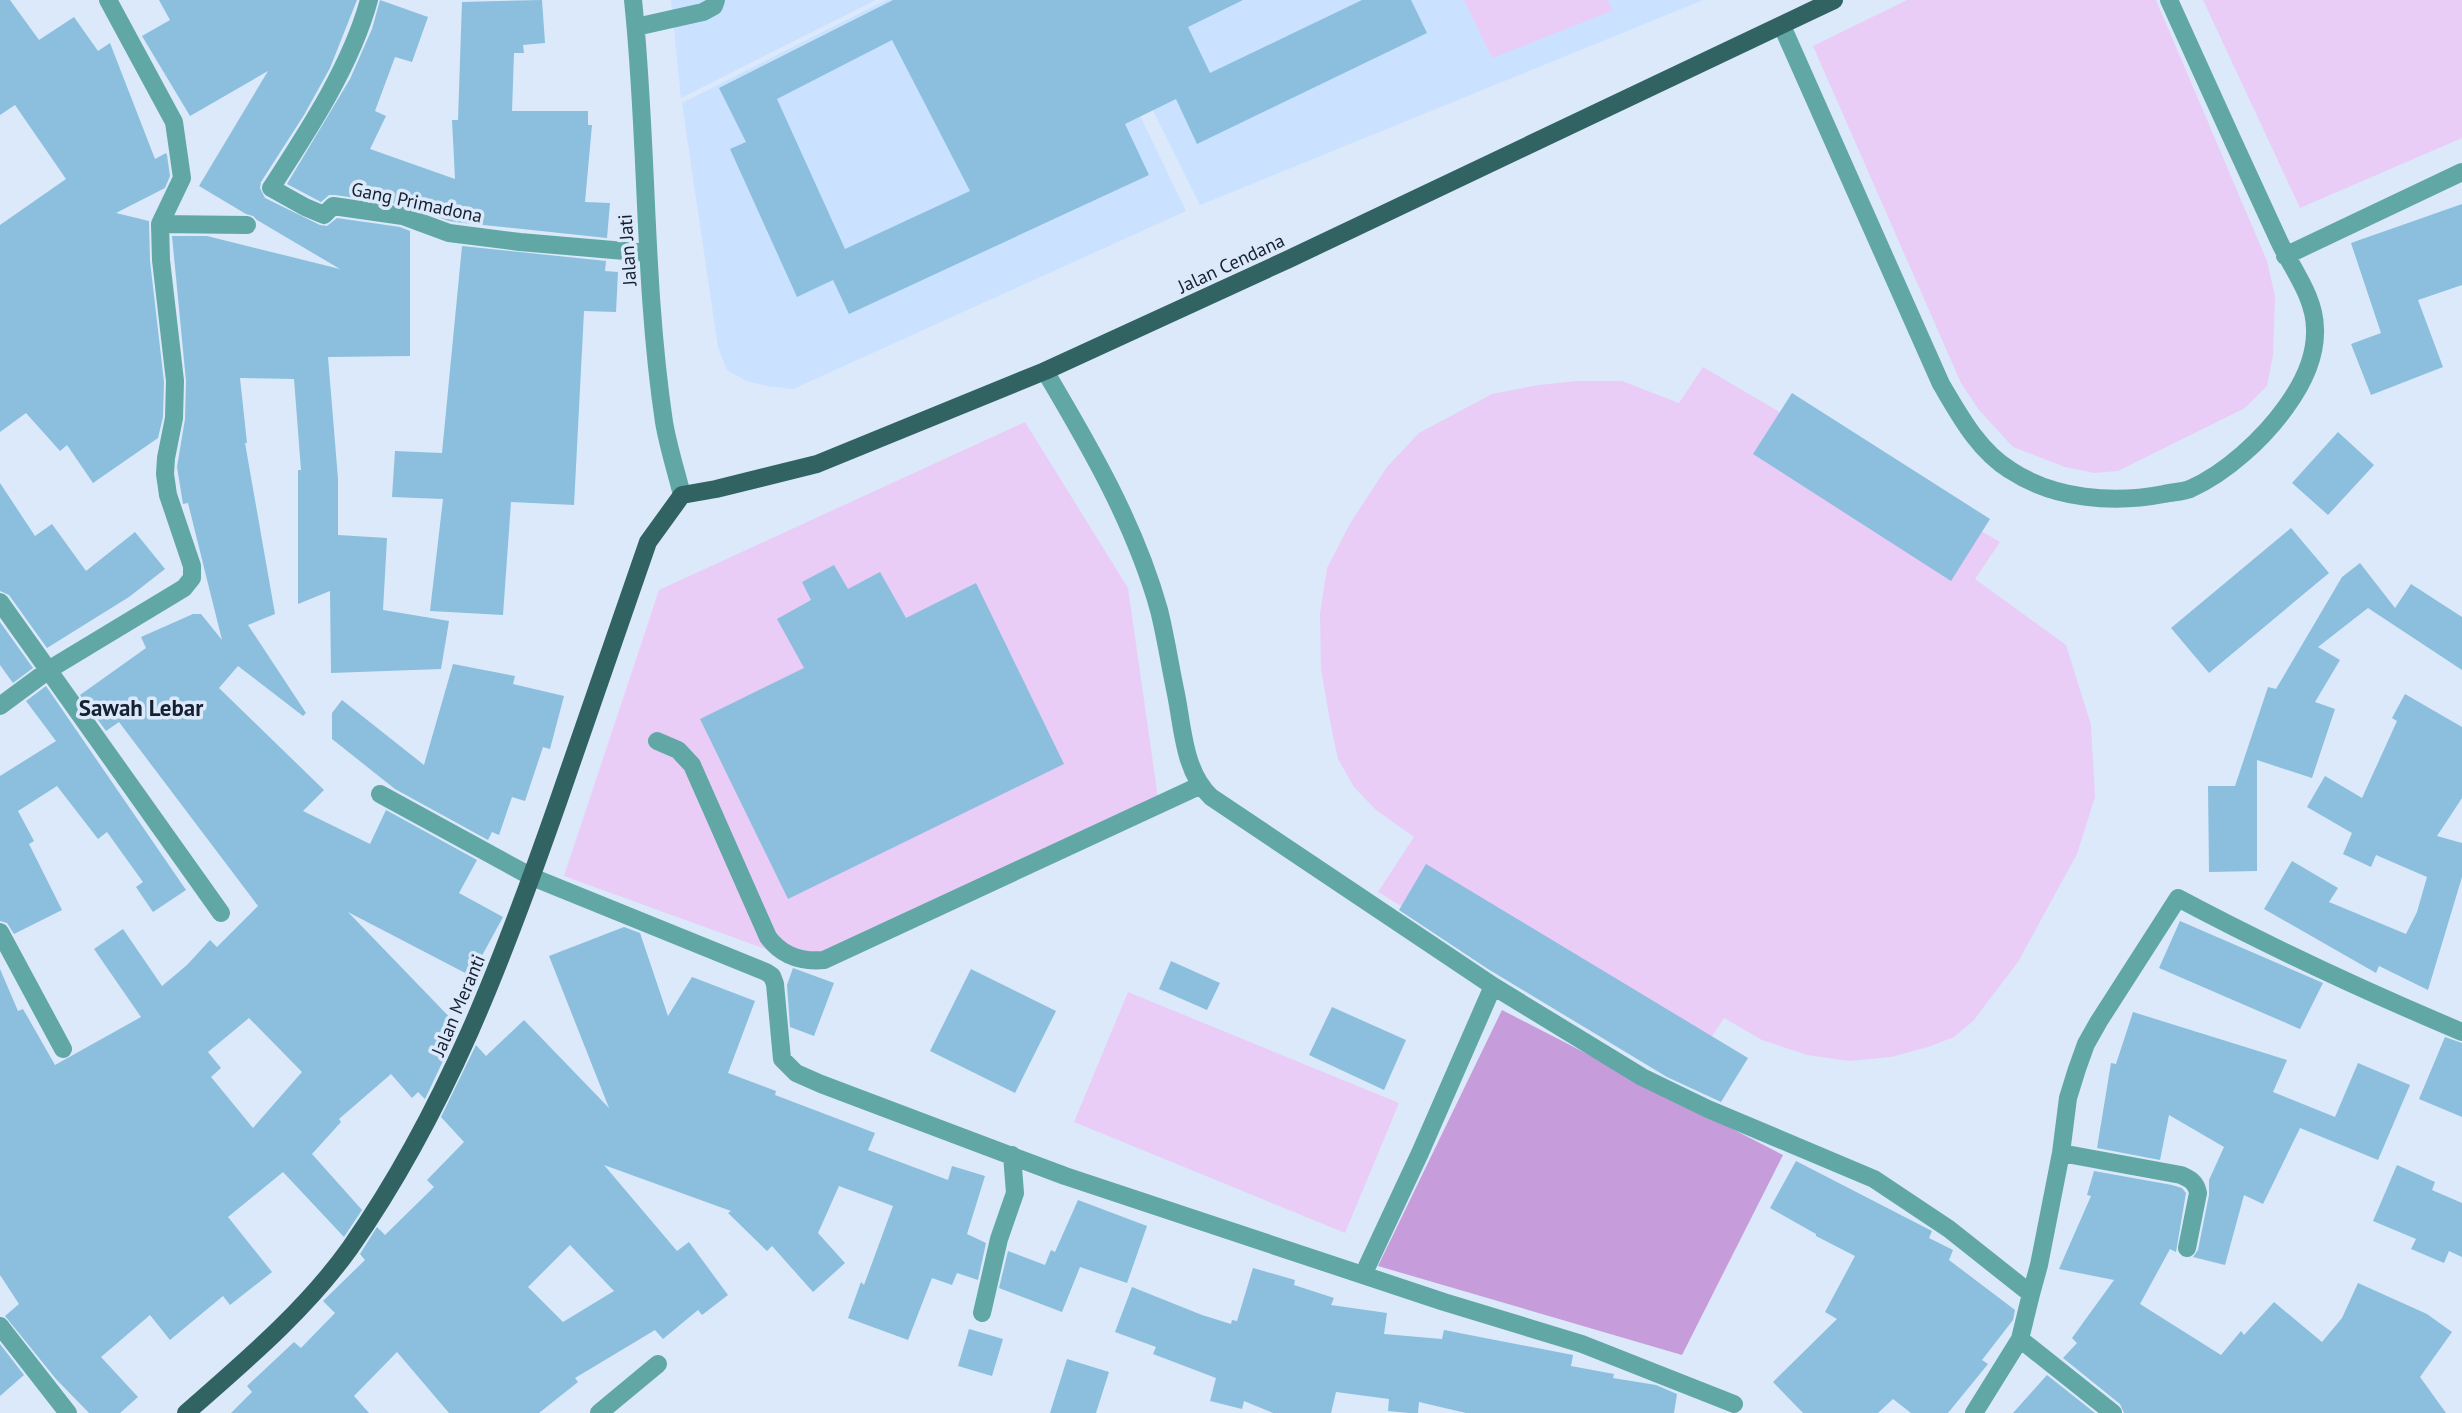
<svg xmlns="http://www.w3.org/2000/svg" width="2462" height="1413" font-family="'PT Sans',sans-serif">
	<rect width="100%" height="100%" fill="#dbe9fa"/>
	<!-- built -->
	<path fill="#cae1ff" d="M671,0H876L681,98Z
		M886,0H1084L1186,211L793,389L767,386L746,381L727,370L718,347L682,103Z
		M1098,0H1703L1200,205Z"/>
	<!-- green -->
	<path fill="#e9cdf7" d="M1464,0H1608L1612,11L1492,58Z
		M1907,0H2156L2267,261L2275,296L2273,355L2267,386L2245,408L2118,471L2094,473L2065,467L2013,447L1979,410L1961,383L1813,46Z
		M2203,0H2462V138L2300,208Z
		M1703,367L2000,542L1975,579L2066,645L2091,725L2095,797L2077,854L2018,962L1973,1021L1954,1037L1928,1047L1891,1057L1849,1061L1807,1055L1762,1040L1724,1018L1684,1079L1378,892L1414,837L1376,810L1354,787L1338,759L1330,721L1321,669L1320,614L1327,568L1351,522L1387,467L1419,433L1492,394L1539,385L1577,381H1622L1679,403Z
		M1025,422L1128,588L1158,798L807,964L564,876L659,590Z
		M1128,992L1399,1103L1345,1233L1074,1122Z"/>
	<!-- forest -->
	<path fill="#c69dda" d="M1502,1010L1783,1155L1682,1355L1378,1266Z"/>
	<!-- building -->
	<path fill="#8bbfdd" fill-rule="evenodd" d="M0,0H10L39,40L74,17L98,51L110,43L155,159L166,153L167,155L170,176L165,188L116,213L149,221L150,261L164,382L163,417L158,438L93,483L67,445L60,451L26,413L0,432V225L66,179L15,105L0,115Z
		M159,0H357L330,68L304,115L261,182L260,188L265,198L320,225L327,226L337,218L400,227L410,231V356L328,357L338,479V535L387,538L383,610L449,621L441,669L331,673L330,591L298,604V470H301L294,379L240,378L247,443H245L275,614L248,625L306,713L303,716L238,666L219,688L324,790L303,811L370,844L386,810L477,860L459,893L503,917L471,976L348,912L459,1027L425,1099L418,1092L412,1098L391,1074L339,1119L341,1122L312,1154L362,1210L344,1237L283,1172L228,1217L272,1272L230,1305L223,1296L170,1340L150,1315L101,1357L138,1397L120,1413H89L56,1379L5,1316L19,1304L0,1275V969L18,1011L23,1009L55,1065L141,1017L94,949L123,929L162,986L187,965L210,940L217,947L258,906L119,722L106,731L80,695L146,648L141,637L193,614H201L222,640L188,503L183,504L177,467L185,419L186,381L172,236H207L340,269L257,220L253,216L246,214L199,186L268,71L190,116L142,36L170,20ZM249,1018L302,1072L253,1128L211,1077L221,1068L208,1052Z
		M380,0L428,17L412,62L395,57L375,111L386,116L370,149L455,179L452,120H458L462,2L542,0L545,43L523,45L524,53H514L512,111H588V125H592L585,202L610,203L607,238L464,223L449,221L405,205L335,195H329L321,202L287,184L350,79L372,29Z
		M893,0H1243L1188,27L1210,73L1362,0H1411L1427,33L1197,144L1176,99L1125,124L1149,175L849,314L833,280L797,297L730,149L746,142L719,88ZM892,40L970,191L845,249L777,99Z
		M2462,204V285L2418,300L2443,367L2371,395L2351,344L2381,333L2351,243Z
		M462,246L606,261L605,271L618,272L616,312L584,311L574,505L511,502L503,615L430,611L443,499L392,497L395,451L442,453Z
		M1792,393L1990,519L1951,581L1753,454Z
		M2338,432L2374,465L2328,515L2292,483Z
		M0,483L35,536L52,524L86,571L135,532L165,569L129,597L47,648L9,595L0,591Z
		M2291,528L2329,573L2209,673L2171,628Z
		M2360,563L2395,608L2411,584L2462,617V670L2368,608L2318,647L2340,660L2315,702L2335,709L2312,778L2257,760V871L2209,872L2208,786H2235L2268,687L2276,689L2342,577Z
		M834,565L848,589L880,572L906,618L976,583L1064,764L788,899L700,719L804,668L777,619L811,600L802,582Z
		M0,622L33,668L13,683L0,665Z
		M453,664L515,676L513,684L564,696L550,749L543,747L525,801L512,797L499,835L492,832L488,840L395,789L332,739V713L342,700L424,765Z
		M46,686L186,890L153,912L136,887L143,882L107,832L98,839L57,786L18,811L34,841L29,844L62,910L14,934L7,923L0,921V776L56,741L26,701Z
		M2405,694L2462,727V798L2437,836L2462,843V877L2428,990L2379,966L2376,973L2264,909L2292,861L2338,888L2329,902L2406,934L2417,912L2427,877L2376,855L2371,867L2343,854L2352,833L2307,807L2325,776L2362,798L2397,721L2392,718Z
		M1426,864L1748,1058L1721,1102L1667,1077L1488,969L1399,910Z
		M2180,921L2323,983L2300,1029L2159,968Z
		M624,927L640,933L668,1016L692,977L755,1001L728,1073L776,1091L775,1095L875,1133L868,1150L948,1180L952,1166L985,1176L967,1234L986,1243L978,1280L957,1273L952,1285L932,1278L908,1340L848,1318L861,1282L864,1285L893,1206L839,1186L818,1233L845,1263L813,1292L772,1246L767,1251L728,1213L731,1211L604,1165L677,1251L689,1242L728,1295L702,1315L698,1310L663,1339L655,1330L575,1378L578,1382L539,1413H449L397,1352L354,1396L369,1413H231L252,1392L247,1386L294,1342L301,1348L335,1313L323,1301L365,1260L360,1254L377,1227L385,1235L434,1187L427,1180L464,1142L441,1117L476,1045L486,1056L524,1020L609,1108L549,956ZM570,1245L614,1291L563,1322L528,1287Z
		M1171,961L1220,983L1207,1010L1159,989Z
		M793,968L834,983L814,1036L790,1027L787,985Z
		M971,969L1056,1011L1015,1093L930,1051Z
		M1332,1007L1406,1040L1384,1090L1309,1055Z
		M2133,1012L2287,1060L2273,1092L2335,1117L2358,1063L2410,1085L2378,1160L2300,1128L2263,1204L2244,1195L2225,1265L2193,1257L2198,1250L2209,1195V1180L2224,1147L2169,1115L2160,1160L2097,1148L2111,1063L2116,1064Z
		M2445,1037L2462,1043V1117L2419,1099Z
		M1796,1161L1932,1231L1929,1238L1953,1250L1949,1260L2015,1310L2013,1320L1982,1360L1988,1364L1948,1413H1911L1893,1399L1878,1413H1803L1773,1382L1837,1319L1825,1312L1855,1256L1816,1236V1234L1770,1208Z
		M2397,1165L2435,1182L2432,1190L2462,1203V1257L2449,1251L2444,1263L2411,1249L2416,1239L2373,1221Z
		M2094,1171L2172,1185L2182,1188L2186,1193L2176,1252L2170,1249L2140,1304L2221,1355L2241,1331L2244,1335L2274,1302L2322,1342L2342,1318L2358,1283L2427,1314L2452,1332L2420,1377L2446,1413H2124L2120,1404L2063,1358L2077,1343L2072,1338L2114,1280L2059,1269L2091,1196L2087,1195Z
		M1078,1200L1147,1226L1127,1283L1080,1267L1062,1312L999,1288L1008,1251L1045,1265L1051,1250L1055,1252Z
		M1253,1268L1295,1280L1294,1285L1334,1298L1331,1305L1387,1313L1384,1334L1442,1339L1444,1330L1573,1355L1571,1366L1614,1374L1613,1378L1656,1385L1677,1394L1674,1413H1466L1419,1402L1418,1413H1409L1388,1411L1389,1399L1336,1392L1331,1413H1273L1244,1401L1242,1409L1210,1401L1216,1378L1153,1354L1156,1347L1115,1332L1132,1287L1202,1315L1231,1324L1232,1320L1237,1321Z
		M969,1329L1003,1339L992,1376L958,1366Z
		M0,1344L24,1375L0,1396Z
		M1067,1359L1109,1372L1096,1413H1050Z
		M2047,1375L2095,1413H2013Z"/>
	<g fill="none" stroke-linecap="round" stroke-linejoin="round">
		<!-- minor -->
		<path stroke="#61a7a6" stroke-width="18" d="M369,0C351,66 308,131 271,188L305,207L324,215L333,206L403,216L449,233L520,242L648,253
			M633,0C648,140 643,282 664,422C668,446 676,471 682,495
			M1782,26L1941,384C1960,416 1978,450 2010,470C2054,499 2113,504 2164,494C2172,492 2182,492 2190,489C2226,473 2263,439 2286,407C2302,385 2316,357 2315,329C2315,297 2292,269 2279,241C2242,161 2205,80 2169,0
			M636,27L703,12L714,6L716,0
			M160,224L247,225
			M2285,256L2462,172
			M1045,371C1090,447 1135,524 1159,610C1166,638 1170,666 1176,694C1183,729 1184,772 1211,797L1493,986L1642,1077L1708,1109L1874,1179L1949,1229L2031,1294L2020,1339L1974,1413
			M0,602L221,913
			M0,706L50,669L184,588L192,578V566L168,495L165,474L166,458L174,418L175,381L161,260L160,224L182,178L174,122L108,0
			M657,741L678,750L692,765L768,937C782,956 802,962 824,960L1199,786
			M380,794L532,877L766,972L772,976L775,984L782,1059L796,1073L821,1084L1065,1176L1444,1302L1582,1344L1734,1404
			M0,932L63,1049
			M2061,1153L2181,1175C2190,1179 2196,1182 2198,1193L2187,1248
			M1363,1275L1420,1153L1493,986
			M2031,1294L2039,1265L2061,1153L2068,1098L2077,1069L2086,1044L2099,1021L2178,898C2270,947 2365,991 2462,1032
			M982,1313L999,1239L1015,1193L1012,1155
			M0,1326L68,1413
			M2020,1339L2113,1413
			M599,1413L658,1364"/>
		<!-- major -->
		<path stroke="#316362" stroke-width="18" d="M186,1413C244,1362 305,1311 350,1248C446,1111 503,959 558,802C588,715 618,629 648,542L682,495L716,489L817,464L1045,371L1289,259L1834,0"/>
	</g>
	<g text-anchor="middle" stroke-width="7" stroke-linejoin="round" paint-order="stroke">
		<!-- street labels -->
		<g font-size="19" fill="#152131" stroke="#dbe9fa">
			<text transform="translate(417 202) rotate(12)" y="7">Gang Primadona</text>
			<text transform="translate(627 250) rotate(-94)" y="7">Jalan Jati</text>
			<text transform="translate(1231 263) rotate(-25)" y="7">Jalan Cendana</text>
			<text transform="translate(458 1005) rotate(-67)" y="7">Jalan Meranti</text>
		</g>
		<!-- quarter labels -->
		<g font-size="23" font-weight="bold" fill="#152131" stroke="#dbe9fa">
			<text x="141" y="716">Sawah Lebar</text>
		</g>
	</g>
</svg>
